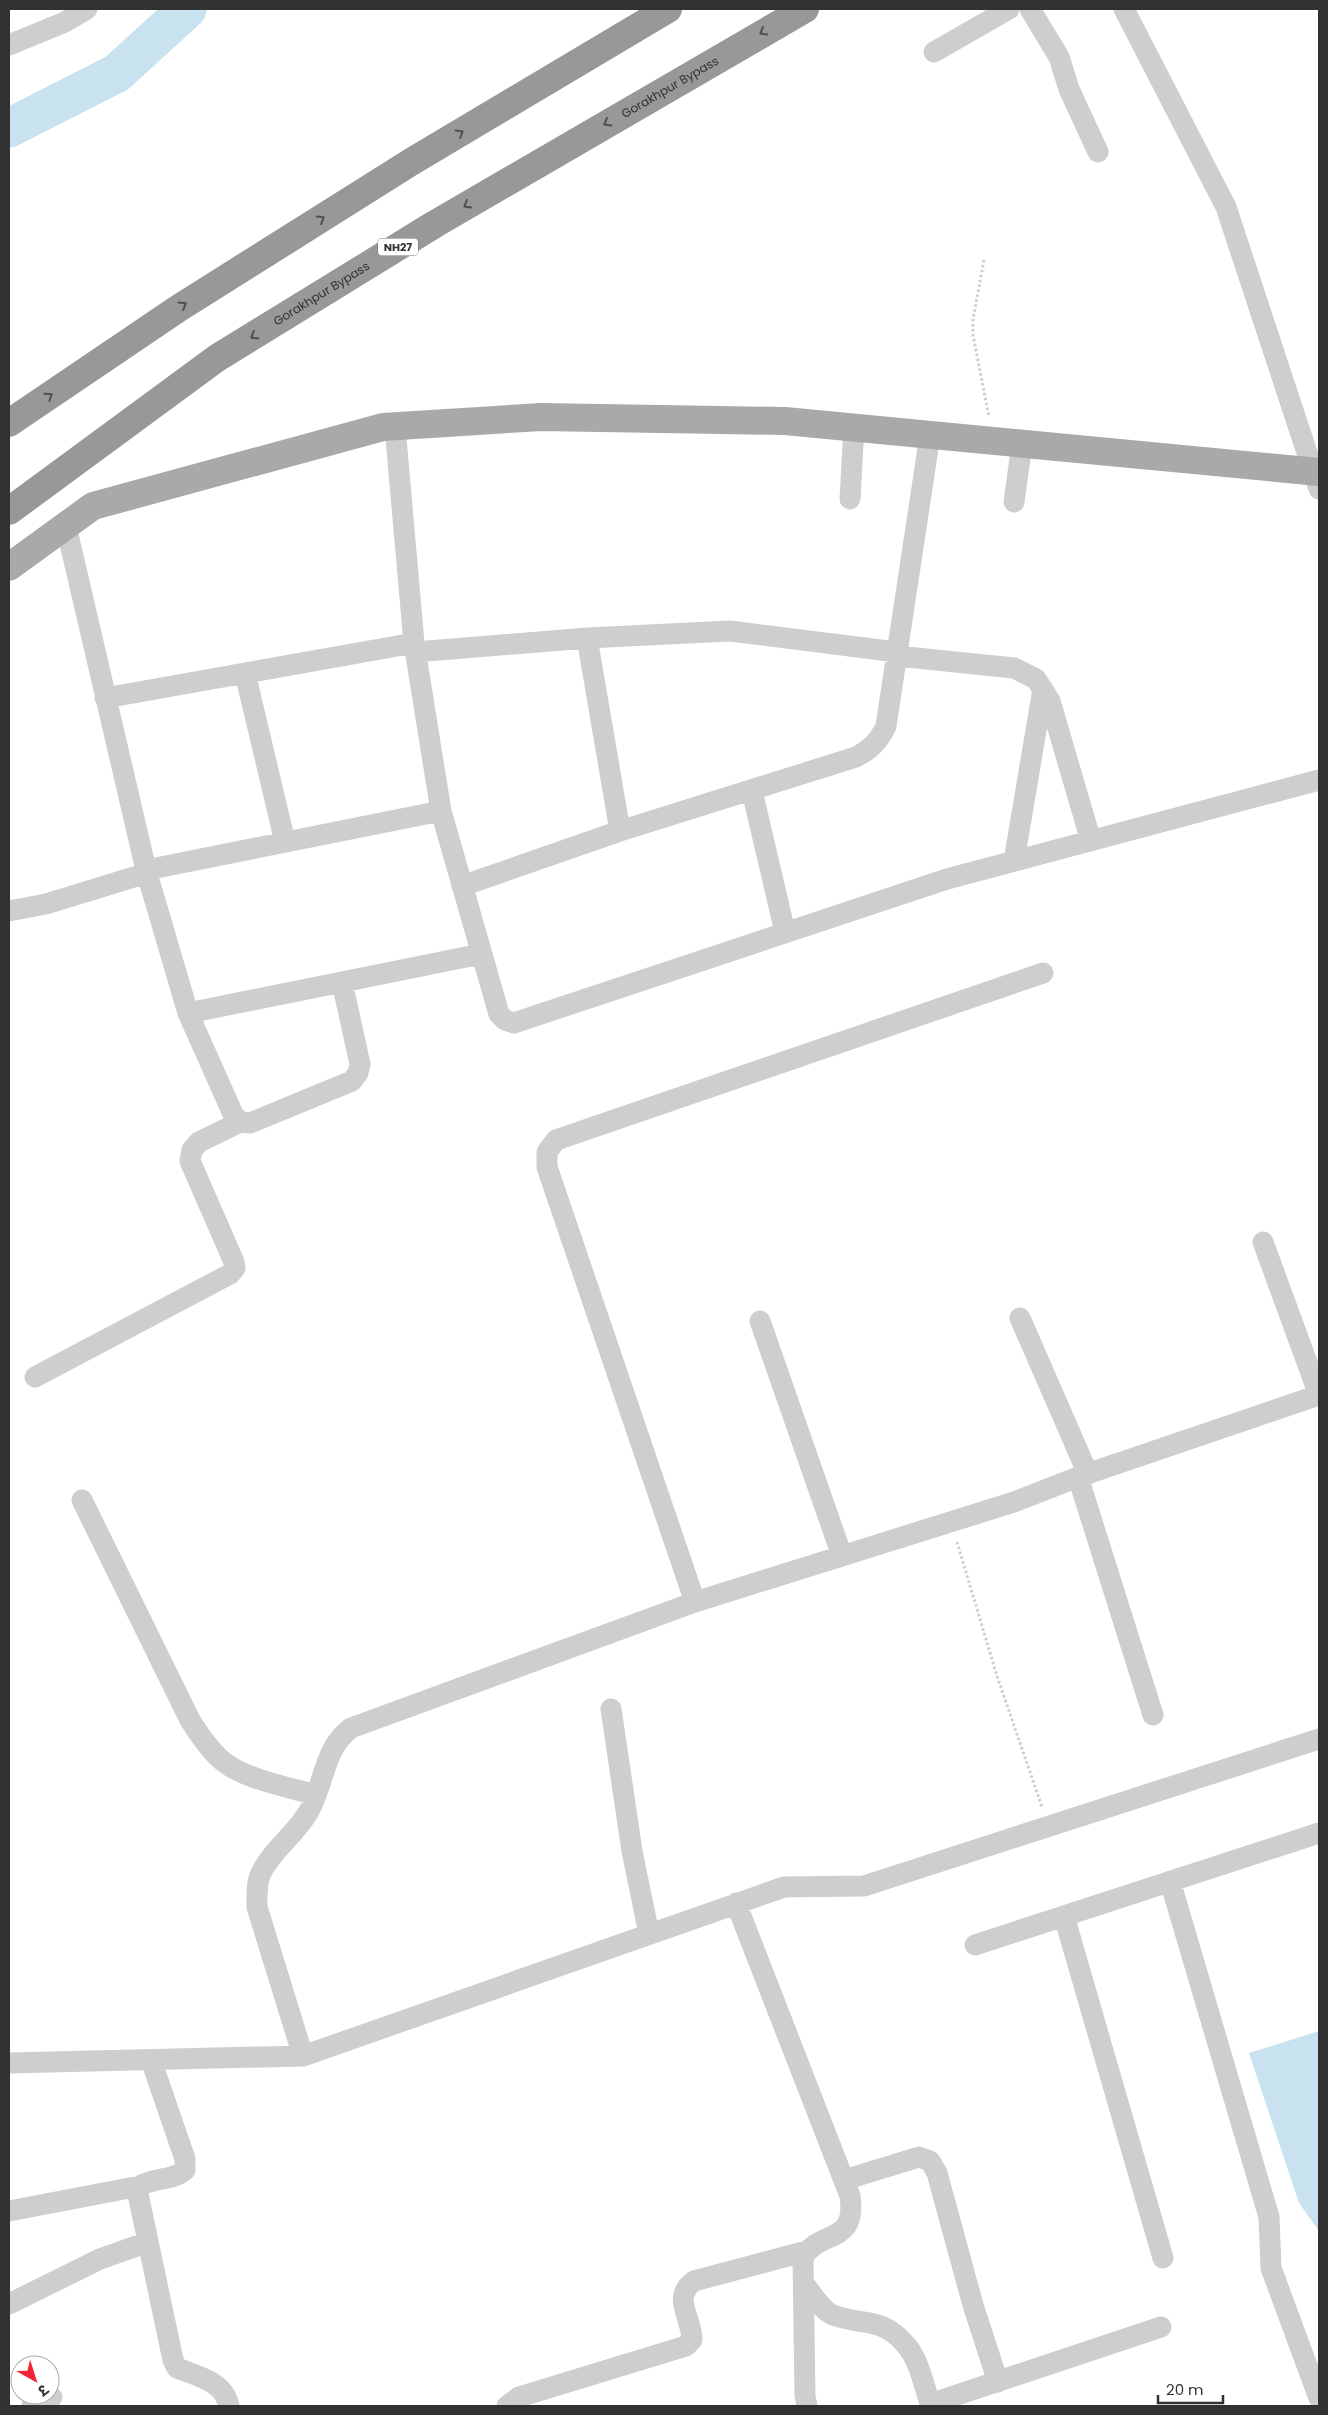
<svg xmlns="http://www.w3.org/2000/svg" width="1328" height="2415" font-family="Poppins,'Noto Sans Devanagari',sans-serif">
	<rect width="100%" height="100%" fill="#fff"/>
	<!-- water -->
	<path fill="#c9e2f0" d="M1319,2031V2231L1299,2203L1249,2053Z"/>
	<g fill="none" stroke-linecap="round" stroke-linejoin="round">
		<!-- river -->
		<path stroke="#c9e2f0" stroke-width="39" d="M9,128L117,73L187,9"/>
		<!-- path -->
		<path stroke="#cecece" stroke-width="3" stroke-dasharray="2.5 2.5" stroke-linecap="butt" d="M984,260L973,319V335L989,417
			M957,1542L997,1676L1042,1807"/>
		<!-- minor -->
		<path stroke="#cecece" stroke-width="21" d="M1030,9L1059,57L1069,89L1098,152
			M1124,9L1226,207L1319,489
			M9,45L65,22L87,9
			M934,52L1009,9
			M395,427L414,643L441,811L499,1014L505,1020L514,1023L947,879L1319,780
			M850,499L854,427
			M1014,502L1022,444
			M66,526L146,870L188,1013L233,1114L240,1122L250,1123L352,1081L358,1073L360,1064L342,982
			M587,638L620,831
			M415,652L587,638L730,631L897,652
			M897,656L1014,668L1036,679L1050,701L1091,841
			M245,673L285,842
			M105,698L414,643
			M752,791L785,932
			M1014,861L1043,689
			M146,870L441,811
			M462,886L620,831L856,757C871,749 879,741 886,726L930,435
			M9,911L46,904L147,873
			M188,1013L481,954
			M1263,1242L1319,1395
			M1020,1318L1088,1474
			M760,1321L842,1556
			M35,1377L230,1274L235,1268L234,1262L190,1161L192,1150L199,1142L240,1122
			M1078,1477L1153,1715
			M82,1500L190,1720C198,1733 207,1746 218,1757C238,1778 288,1787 316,1795
			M695,1602L547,1167V1152L556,1140L1043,973
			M611,1709L632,1851L649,1934
			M1170,1881L1269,2217L1271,2268L1319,2398
			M736,1903L850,2196C857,2246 820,2228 803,2258L805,2396L807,2406
			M1064,1916L1163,2258
			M975,1945L1319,1833
			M303,2056L257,1907C257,1896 256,1883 261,1873C273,1848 298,1833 310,1809C325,1781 324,1748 351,1728L695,1602L1014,1502L1078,1477L1319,1395
			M151,2060L185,2159V2170C173,2181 154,2177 140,2186L138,2194L173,2360L177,2368C197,2376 224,2381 229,2406
			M9,2063L303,2056L784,1887L864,1886L1319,1739
			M844,2180L919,2157L930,2161L937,2173L973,2305L998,2382
			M9,2211L140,2186
			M804,2284C812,2293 821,2310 833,2315C862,2326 882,2316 906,2345C920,2361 924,2387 931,2406
			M9,2304L100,2259L148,2242
			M930,2404L1161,2327
			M32,2406L52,2397
			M507,2406L519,2397L686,2346L692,2340C692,2317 671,2298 694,2281L807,2251"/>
		<!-- major -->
		<path stroke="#a9a9a9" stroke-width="28" d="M9,567L93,506L383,427L541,417L785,421L1319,472"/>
		<!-- highway -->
		<g stroke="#989898" stroke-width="28">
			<path d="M9,423L179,308L411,162L668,9"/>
			<path id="s1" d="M9,511L217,358L435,224L805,9"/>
		</g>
	</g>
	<!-- one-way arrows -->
	<defs><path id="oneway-chevron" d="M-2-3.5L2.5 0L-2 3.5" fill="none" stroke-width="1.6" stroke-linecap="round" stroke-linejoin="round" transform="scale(1.25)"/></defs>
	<g stroke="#505050">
		<use href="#oneway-chevron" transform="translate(763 32) rotate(150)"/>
		<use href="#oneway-chevron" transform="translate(607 123) rotate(150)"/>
		<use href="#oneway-chevron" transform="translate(460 133) rotate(-31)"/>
		<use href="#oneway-chevron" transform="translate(467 205) rotate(150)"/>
		<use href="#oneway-chevron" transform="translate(321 219) rotate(-32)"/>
		<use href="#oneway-chevron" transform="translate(183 305) rotate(-32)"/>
		<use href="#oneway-chevron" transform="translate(254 336) rotate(148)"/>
		<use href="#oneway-chevron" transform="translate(49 396) rotate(-34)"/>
	</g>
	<g text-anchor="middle" stroke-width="5" stroke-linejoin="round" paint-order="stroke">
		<!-- shield labels -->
		<rect fill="#fff" stroke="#6f6f6f" stroke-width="1" x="378" y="238.5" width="40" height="17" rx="4"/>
		<g font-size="11" font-weight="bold" fill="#313131">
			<text x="398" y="251">NH27</text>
		</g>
		<!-- street labels -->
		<g font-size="12" fill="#313131" stroke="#fff">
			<text dy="4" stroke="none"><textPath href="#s1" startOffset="786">Gorakhpur Bypass</textPath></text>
			<text dy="4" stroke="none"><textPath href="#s1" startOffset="381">Gorakhpur Bypass</textPath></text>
		</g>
	</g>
	<!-- border -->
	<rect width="1328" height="2415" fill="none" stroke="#313131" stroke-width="20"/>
	<!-- north arrow -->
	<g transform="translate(35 2380) rotate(141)"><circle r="24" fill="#ffffff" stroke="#adadad"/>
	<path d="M0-4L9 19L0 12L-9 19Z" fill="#f72438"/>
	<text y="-8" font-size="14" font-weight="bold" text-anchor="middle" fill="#313131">उ</text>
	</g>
	<!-- scale -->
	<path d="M1158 2395v8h65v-8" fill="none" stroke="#313131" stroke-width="2.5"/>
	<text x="1166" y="2395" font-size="15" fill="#313131" stroke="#ffffff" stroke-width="4" paint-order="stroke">20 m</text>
</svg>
